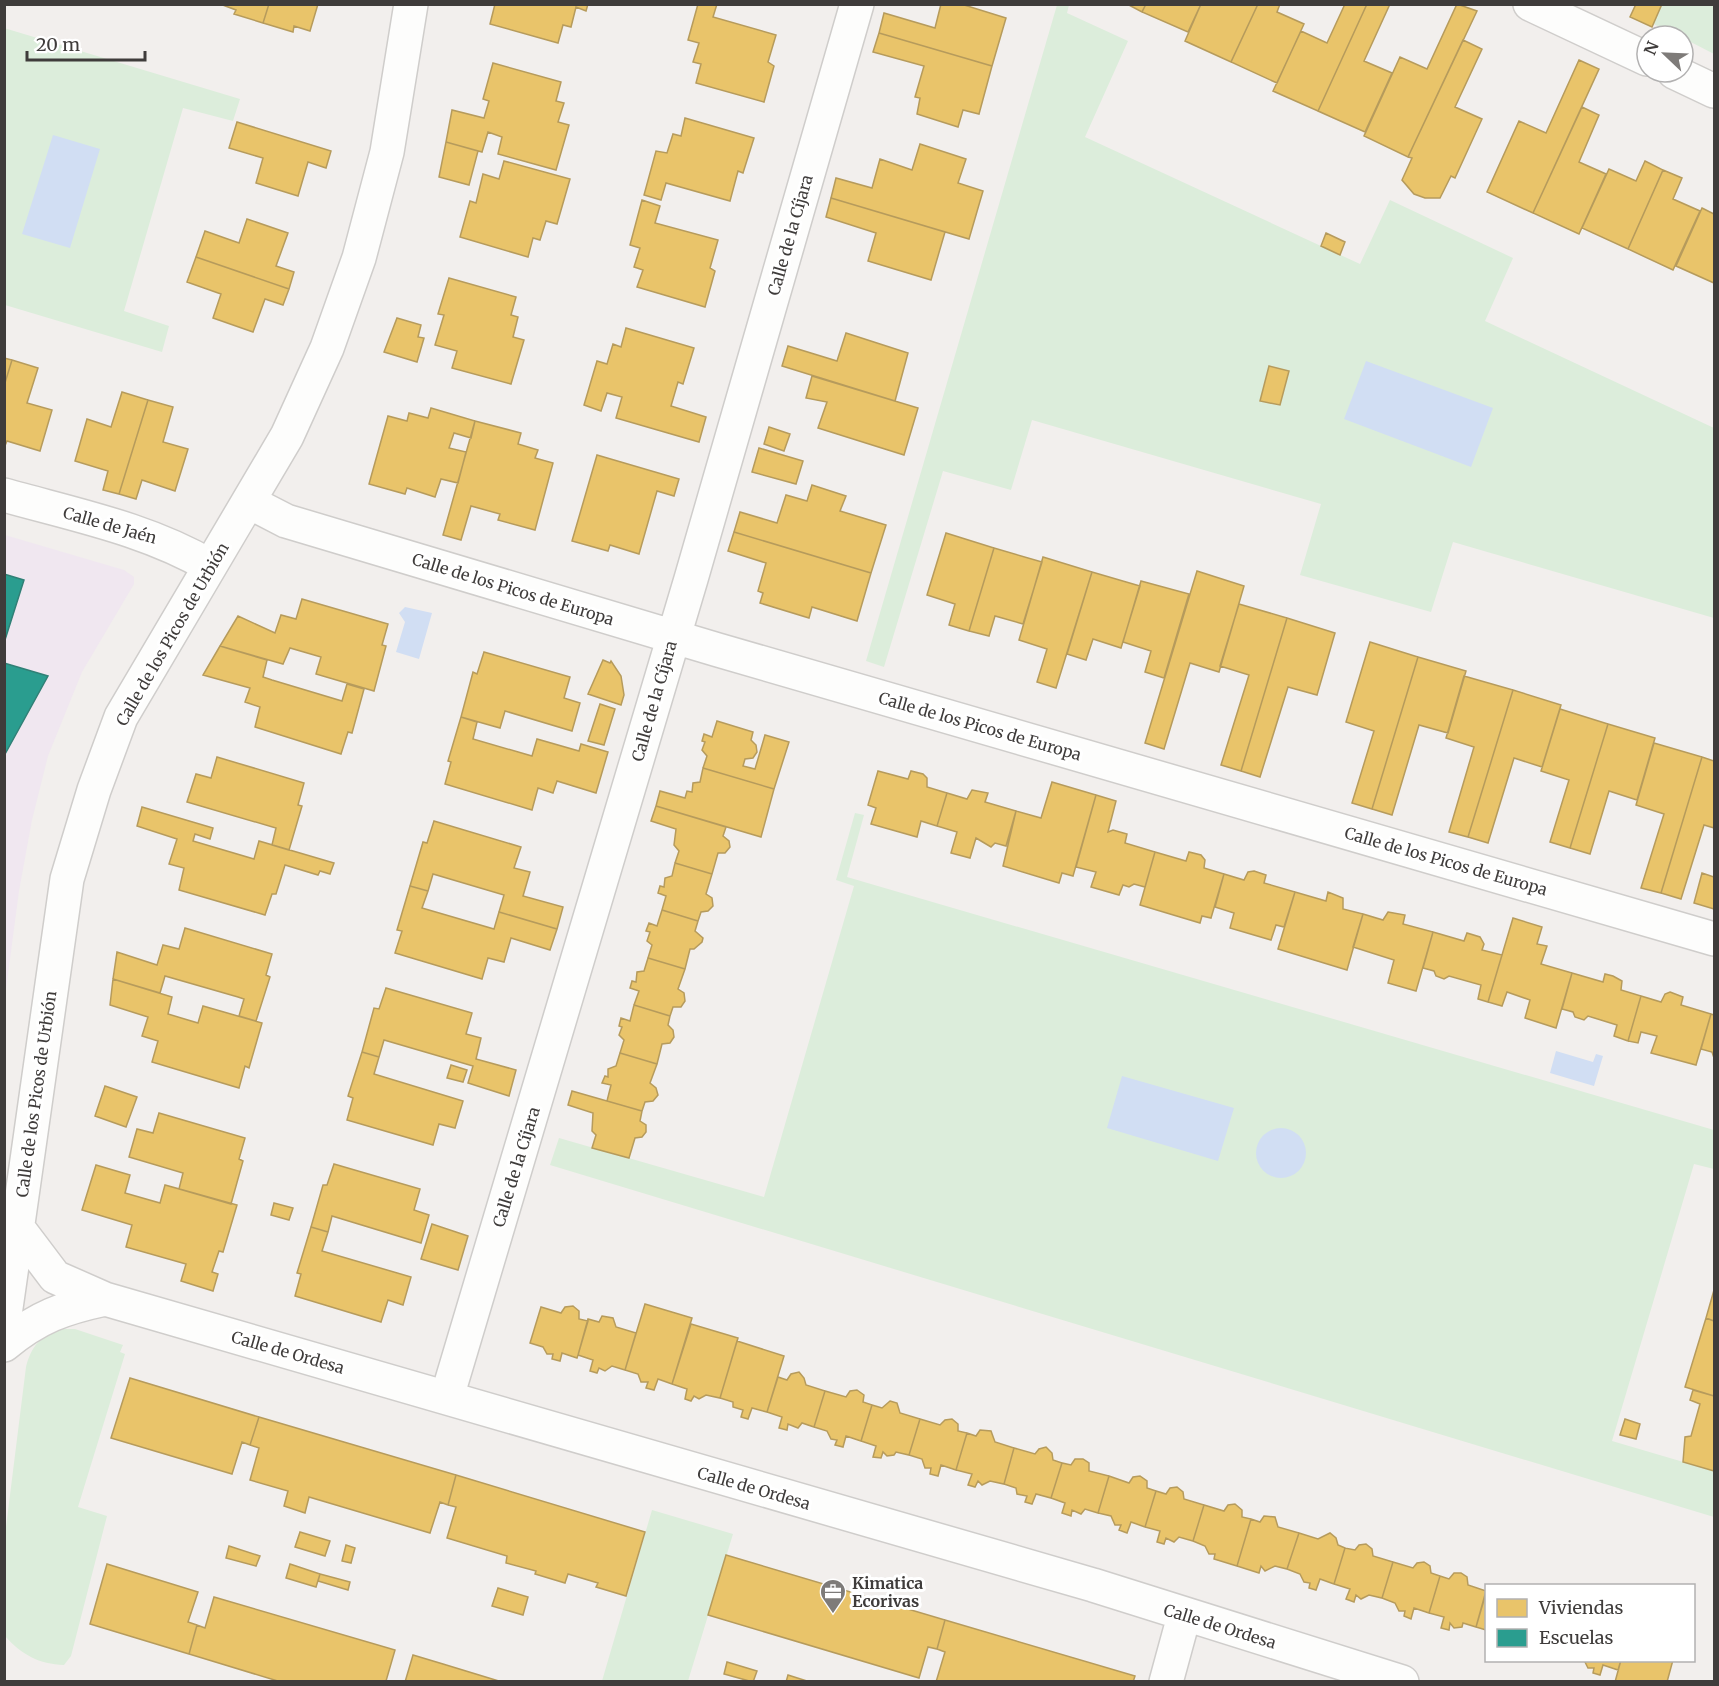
<svg xmlns="http://www.w3.org/2000/svg" width="1719" height="1686" font-family="Merriweather,serif">
	<rect width="100%" height="100%" fill="#f2efed"/>
	<!-- education -->
	<path fill="#f0e7f0" d="M5,535L124,570L134,577V584L82,672L48,756L32,820L19,891L5,997Z"/>
	<!-- green -->
	<path fill="#dceddb" d="M1057,5H1069L1067,13L1128,41L1085,137L1360,264L1390,200L1513,258L1485,321L1714,428V618L1453,542L1431,612L1300,575L1321,504L1032,420L1011,490L943,471L884,667L866,661Z
		M1662,5H1714V54L1683,38V36L1653,24Z
		M4,28L240,99L233,121L183,108L124,311L169,326L162,352L5,305Z
		M855,813L864,815L847,877L1714,1130V1169L1694,1164L1612,1441L1714,1471V1517L550,1165L559,1138L764,1197L854,886L836,880Z
		M62,1329H75L123,1345L120,1352L125,1354L78,1507L107,1516L71,1656L64,1665C39,1664 22,1655 5,1636V1535L26,1367C31,1347 41,1334 62,1329Z
		M652,1510L733,1534L688,1681H602Z"/>
	<!-- water -->
	<path fill="#d1def3" d="M53,135L100,149L70,248L22,234Z
		M1366,361L1493,408L1471,467L1344,419Z
		M405,607L432,613L419,659L396,652L405,622L399,613Z
		M1556,1051L1593,1062L1596,1054L1603,1056L1594,1086L1550,1073Z
		M1122,1076L1234,1108L1218,1161L1107,1128Z
		M1256 1153a25 25 0 1 1 50 0a25 25 0 1 1-50 0Z"/>
	<!-- homes -->
	<path fill="#e9c46a" stroke="#b69b5c" stroke-width="1.5" d="M220,4H269L263,23L234,14L236,10Z
		M269,4H318L310,31L294,26L293,32L263,23Z
		M495,4H588L586,11L576,7L571,27L563,25L558,43L490,24Z
		M698,4H717L713,17L776,35L768,62L774,66L764,102L696,83L701,64L693,62L699,43L688,40Z
		M941,4H961L1006,18L992,66L879,33L884,13L935,28Z
		M1127,4H1146L1142,12Z
		M1146,4H1201L1188,32L1142,12Z
		M1201,4H1258L1231,62L1185,41Z
		M1258,4H1280L1277,12L1304,24L1277,83L1231,62Z
		M1345,4H1367L1318,111L1273,91L1301,31L1327,43Z
		M1367,4H1390L1364,61L1392,73L1365,132L1318,111Z
		M1457,4L1477,11L1408,157L1364,136L1400,57L1427,69Z
		M1636,4H1662L1652,27L1630,17Z
		M879,33L992,66L979,114L963,110L958,127L917,114L920,98L915,97L924,66L873,52Z
		M1463,40L1482,49L1455,107L1482,119L1455,178L1451,176L1440,198H1425L1414,194L1402,180L1412,158L1408,157Z
		M1579,60L1599,69L1533,213L1487,192L1519,121L1546,133Z
		M493,63L561,82L556,101L564,103L558,122L569,125L556,170L498,154L502,137L488,132L482,152L446,142L452,110L484,118L489,101L483,99Z
		M1582,107L1599,115L1579,162L1606,174L1579,234L1533,213Z
		M685,118L754,138L743,173L738,171L730,201L666,183L661,200L644,195L656,151L667,153L673,134L681,136Z
		M237,122L331,151L326,168L308,162L298,196L256,183L263,158L229,148Z
		M446,142L478,151L469,185L439,177Z
		M920,144L966,159L958,183L983,191L969,239L831,198L836,178L872,188L880,159L912,170Z
		M504,161L570,179L557,224L546,221L540,240L533,238L528,257L460,237L470,201L476,203L483,174L499,179Z
		M1645,161L1663,170L1628,249L1582,228L1609,169L1636,181Z
		M1663,170L1682,178L1673,199L1700,211L1673,270L1628,249Z
		M831,198L945,232L931,280L868,261L876,233L826,217Z
		M642,200L660,206L655,223L718,240L710,268L715,271L705,307L637,287L643,270L634,267L640,248L630,245Z
		M1702,208L1714,214V283L1676,266Z
		M247,219L288,233L276,266L294,272L289,289L196,257L205,231L239,243Z
		M1326,233L1345,242L1340,255L1321,246Z
		M196,257L289,289L283,305L265,299L253,332L213,318L221,294L187,282Z
		M449,278L516,297L511,315L518,317L513,337L524,340L511,384L452,368L457,351L435,345L444,315L438,314Z
		M397,318L421,325L418,337L424,338L417,362L384,352Z
		M626,328L694,348L683,384L678,382L671,406L706,417L699,442L616,418L622,397L607,393L601,411L584,405L597,361L607,364L613,344L621,347Z
		M846,333L908,353L895,401L782,366L788,346L837,361Z
		M4,358L12,360L4,386Z
		M12,360L38,368L27,403L52,410L40,451L7,441L4,448V386Z
		M1269,366L1289,371L1280,405L1260,401Z
		M812,376L918,408L904,455L818,428L827,402L806,398Z
		M122,392L148,400L119,494L103,490L108,471L75,461L87,419L111,427Z
		M148,400L173,407L163,442L188,449L175,491L142,480L136,499L119,494Z
		M431,408L475,421L471,438L454,433L449,448L466,452L458,483L441,479L435,497L407,488L405,494L369,484L388,416L407,421L409,413L428,418Z
		M475,421L521,433L518,444L538,450L535,458L553,463L535,530L498,520L500,514L471,506L461,540L443,535Z
		M769,427L790,434L784,451L764,444Z
		M759,448L803,461L796,484L752,472Z
		M597,455L679,479L674,496L657,491L639,554L610,545L608,551L572,541Z
		M812,485L846,496L840,511L886,525L871,573L734,532L740,512L777,523L786,495L807,501Z
		M734,532L871,573L857,621L812,607L809,618L760,603L763,593L758,591L766,563L728,551Z
		M946,533L994,548L969,631L949,625L955,604L927,595Z
		M994,548L1042,562L1023,624L995,616L989,636L969,631Z
		M1043,557L1092,572L1056,688L1037,682L1047,649L1019,640Z
		M1197,571L1244,586L1219,672L1190,663L1164,749L1145,743Z
		M1092,572L1140,586L1121,648L1093,639L1086,660L1067,654Z
		M1141,581L1189,594L1164,678L1145,672L1151,651L1123,642Z
		M302,599L388,624L382,645L386,646L374,691L316,674L321,657L290,648L283,664L220,646L238,616L275,633L281,615L296,619Z
		M1239,604L1287,618L1241,771L1221,765L1249,675L1220,666Z
		M1287,618L1335,633L1317,695L1288,687L1260,777L1241,771Z
		M1370,642L1418,657L1372,809L1352,803L1374,731L1346,722Z
		M220,646L267,660L263,677L272,680L342,701L347,684L364,689L352,733L348,732L341,754L255,727L260,707L245,702L250,688L203,675Z
		M484,652L570,677L564,698L580,703L572,731L505,711L500,728L461,717L473,672L477,674Z
		M1418,657L1466,671L1448,733L1419,725L1392,815L1372,809Z
		M603,660L610,663L611,661L621,676L624,695L621,705L588,694Z
		M1464,676L1513,690L1468,837L1449,832L1474,747L1446,738Z
		M1513,690L1561,705L1542,767L1514,758L1488,843L1468,837Z
		M600,704L615,709L604,745L588,741Z
		M1560,709L1608,724L1570,848L1550,842L1569,780L1541,771Z
		M461,717L477,722L473,739L532,756L537,739L579,751L581,744L608,752L596,793L557,781L553,793L538,788L532,810L445,784L451,762L448,761Z
		M717,721L753,732L751,740L756,745L757,752L753,758L745,759L743,766L755,769L765,735L789,742L774,789L703,768L707,756L702,750L705,742L702,741L704,734L712,737Z
		M1608,724L1655,738L1637,800L1609,791L1590,854L1570,848Z
		M1654,743L1702,757L1661,893L1641,888L1664,814L1636,805Z
		M217,757L304,783L298,805L302,806L289,850L272,845L276,828L187,802L196,774L211,778Z
		M1702,757L1714,761V828L1704,825L1681,899L1661,893Z
		M703,768L774,789L761,837L656,806L660,791L685,798L687,791L692,792L693,783L700,782Z
		M878,771L908,779L911,771L923,774L927,778V787L947,793L937,826L921,821L917,837L871,824L876,808L868,805Z
		M1052,782L1096,795L1073,876L1062,873L1059,883L1003,866L1016,811L1041,818Z
		M972,790L988,793L985,802L1016,811L1006,846L995,843L991,847L976,838L970,858L951,853L957,832L937,826L947,793L967,799Z
		M1096,795L1116,801L1108,832L1113,830L1127,834L1125,843L1155,852L1145,887L1134,884L1129,887L1123,885L1119,895L1091,887L1096,872L1076,867Z
		M656,806L726,827L723,836L729,841L730,847L725,853H718L712,874L675,863L679,851L674,845L676,829L651,821Z
		M142,807L213,828L210,839L195,834L193,841L254,859L259,841L334,863L330,874L320,871L318,875L285,865L276,894H272L265,915L179,890L184,868L169,864L177,839L137,826Z
		M434,821L521,847L514,868L530,872L523,896L563,907L557,929L499,912L504,895L433,874L428,891L410,886L423,842L427,843Z
		M1155,852L1186,861L1189,852L1201,855L1205,860L1204,868L1224,874L1211,918L1202,916L1200,923L1140,905Z
		M675,863L712,874L706,894L712,898L713,906L708,911L701,912L698,921L662,910L666,896L658,893L660,886L664,887L665,878L672,876Z
		M1254,871L1266,875L1264,883L1295,892L1284,927L1276,925L1271,940L1230,928L1234,913L1215,907L1224,874L1244,880L1248,872Z
		M1702,873L1714,877V909L1694,903Z
		M410,886L428,891L422,908L494,929L499,912L557,929L550,950L511,938L504,962L488,958L482,979L395,953L402,931L397,930Z
		M1295,892L1326,901L1328,892L1343,898V909L1363,914L1347,970L1278,949Z
		M662,910L698,921L695,931L703,938L702,942L694,949H690L685,969L648,958L652,945L647,941L650,932L646,931L649,923L657,926Z
		M1388,912L1405,915L1403,924L1433,932L1416,991L1388,983L1394,960L1353,947L1363,914L1383,920Z
		M1513,918L1542,927L1537,944L1547,946L1541,964L1572,973L1556,1028L1525,1018L1530,1000L1507,992L1502,1006L1488,1002Z
		M185,928L272,954L266,975L270,977L256,1021L239,1016L244,999L238,997L165,976L160,993L113,979L117,952L157,965L163,945L179,949Z
		M1433,932L1464,941L1467,933L1480,937L1484,944L1482,950L1502,955L1488,1002L1478,999L1481,985L1449,976L1444,979L1436,976L1434,971L1423,968Z
		M648,958L685,969L678,989L684,993L685,1001L681,1007H673L670,1016L634,1005L639,991L630,988L632,981L636,982L637,972L644,971Z
		M1572,973L1603,982L1605,974L1613,976L1622,981L1621,990L1641,996L1628,1041L1614,1036L1617,1025L1588,1016L1584,1020L1575,1017L1573,1012L1562,1009Z
		M113,979L172,997L168,1014L198,1023L203,1006L262,1023L249,1068L245,1066L239,1088L152,1062L158,1041L142,1036L148,1017L110,1005Z
		M386,988L472,1013L466,1034L481,1038L476,1059L516,1070L509,1096L468,1083L473,1066L384,1040L379,1057L362,1052L374,1008L379,1009Z
		M1670,992L1683,997L1681,1005L1711,1014L1696,1065L1651,1053L1657,1036L1641,1032L1638,1043L1628,1041L1641,996L1661,1002L1665,994Z
		M634,1005L670,1016L668,1025L673,1030L674,1037L670,1043L662,1044L657,1064L620,1053L624,1040L619,1035L622,1027L619,1026L621,1018L630,1021Z
		M1711,1014L1714,1015V1058L1712,1052L1701,1049Z
		M362,1052L379,1057L374,1074L463,1101L455,1128L439,1124L433,1145L347,1120L353,1098L348,1096Z
		M620,1053L657,1064L650,1083L656,1088L658,1095L653,1101L645,1102L642,1111L607,1101L611,1085L602,1083L605,1076L608,1077V1069L616,1066Z
		M451,1065L467,1070L463,1082L447,1078Z
		M105,1086L137,1097L126,1127L95,1116Z
		M572,1091L642,1111L640,1121L646,1125V1132L642,1137L635,1138L629,1158L592,1148L596,1135L592,1131L593,1113L568,1105Z
		M159,1113L245,1138L239,1159L243,1161L231,1204L179,1189L183,1173L129,1157L137,1129L153,1133Z
		M334,1164L420,1189L414,1210L429,1215L421,1243L332,1216L328,1232L311,1227L323,1185H327Z
		M96,1165L130,1175L125,1193L160,1203L165,1185L237,1205L223,1252L219,1251L212,1272L218,1274L213,1291L181,1281L186,1264L126,1247L132,1225L82,1210Z
		M274,1203L293,1208L289,1220L271,1215Z
		M432,1224L468,1236L458,1270L421,1259Z
		M311,1227L328,1232L322,1251L411,1277L403,1305L388,1300L381,1322L295,1296L301,1274L297,1273Z
		M1714,1290V1321L1706,1318Z
		M645,1304L692,1318L672,1384L658,1379L654,1390L646,1388L648,1382H641L638,1374L625,1370Z
		M573,1306L579,1311V1319L588,1321L578,1355L577,1358L562,1353L560,1361L552,1359L553,1354H547L543,1347L530,1343L541,1307L561,1313L565,1307Z
		M602,1316L613,1318L616,1327L636,1333L625,1370L612,1366L605,1371L599,1368L597,1373L590,1371L593,1360L578,1355L588,1319L599,1322Z
		M1706,1318L1714,1321V1396L1685,1387Z
		M691,1324L738,1338L720,1398L706,1395L699,1399L694,1396L691,1401L685,1399L687,1389L672,1384Z
		M737,1341L784,1356L767,1412L752,1408L748,1419L741,1417L743,1410L733,1407V1402L720,1398Z
		M799,1372L804,1378L806,1385L825,1391L814,1427L802,1423L798,1428L788,1424L787,1430L779,1428L782,1417L767,1412L778,1377L787,1380L791,1374Z
		M130,1378L259,1417L250,1445L242,1442L232,1474L111,1438Z
		M857,1390L864,1395L863,1402L872,1405L861,1441L846,1436L843,1447L835,1445L837,1440L831,1439L827,1431L814,1427L825,1391L846,1397L850,1391Z
		M1693,1390L1714,1396V1471L1683,1462L1685,1437L1691,1436L1700,1404L1690,1400Z
		M890,1401L897,1403L900,1413L920,1419L909,1455L896,1452L894,1455L887,1456L883,1452L881,1458L873,1457L876,1446L861,1441L872,1405L882,1408Z
		M259,1417L456,1475L448,1505L440,1502L430,1533L309,1497L305,1513L284,1506L288,1491L250,1480L259,1448L250,1445Z
		M920,1419L940,1425L945,1420L952,1419L958,1424V1431L967,1433L956,1470L941,1465L938,1476L930,1474L931,1468H925L922,1459L909,1455Z
		M1625,1419L1640,1424L1636,1439L1620,1435Z
		M980,1430L991,1431L995,1442L1014,1448L1004,1484L990,1481L982,1485L978,1481L975,1487L968,1485L972,1474L956,1470L967,1433L976,1436Z
		M1046,1447L1052,1453L1053,1460L1062,1463L1051,1498L1036,1494L1032,1504L1025,1502L1027,1496L1017,1494L1016,1488L1004,1484L1014,1448L1035,1454L1039,1449Z
		M1075,1459H1083L1089,1463V1471L1109,1476L1098,1513L1085,1509L1081,1514L1072,1510L1071,1516L1062,1513L1065,1503L1051,1498L1062,1463L1071,1465Z
		M456,1475L645,1532L626,1596L596,1587L598,1583L568,1574L565,1583L535,1574L536,1571L506,1563L507,1556L447,1538L456,1507L448,1505Z
		M1109,1476L1129,1483L1133,1477L1140,1476L1147,1481V1488L1156,1491L1145,1527L1131,1522L1127,1533L1119,1530L1121,1525H1115L1111,1516L1098,1513Z
		M1177,1487L1183,1492L1184,1499L1204,1505L1193,1541L1179,1537L1174,1542L1166,1538L1164,1544L1157,1542L1160,1531L1145,1527L1156,1491L1166,1494L1170,1488Z
		M1235,1504L1242,1510V1517L1251,1519L1237,1566L1214,1559L1215,1554H1209L1205,1546L1193,1541L1204,1505L1224,1511L1228,1505Z
		M1264,1516L1275,1517L1278,1527L1299,1533L1287,1569L1275,1566L1265,1571L1261,1566L1259,1573L1237,1566L1251,1519L1260,1522Z
		M300,1532L330,1541L325,1556L295,1547Z
		M1299,1533L1318,1539L1330,1533L1336,1538L1338,1545L1345,1548L1334,1584L1320,1579L1316,1590L1309,1588L1310,1583L1304,1582L1300,1574L1287,1569Z
		M1366,1544L1372,1549L1373,1556L1393,1562L1382,1598L1369,1595L1361,1599L1356,1595L1354,1602L1346,1599L1350,1589L1334,1584L1345,1548L1355,1550L1359,1545Z
		M346,1545L355,1548L351,1563L342,1561Z
		M229,1546L260,1556L256,1566L226,1558Z
		M726,1555L945,1620L937,1649L928,1647L919,1678L708,1615Z
		M1393,1562L1413,1568L1417,1563L1424,1562L1430,1566L1431,1573L1440,1576L1429,1613L1414,1608L1411,1619L1404,1616L1405,1611H1399L1395,1603L1382,1598Z
		M107,1564L198,1592L188,1622L197,1625L189,1654L90,1624Z
		M290,1564L320,1574L316,1587L286,1578Z
		M1454,1573H1461L1467,1577L1468,1585L1486,1591L1476,1627L1463,1623L1462,1627L1454,1628L1450,1623L1449,1630L1441,1628L1444,1617L1429,1613L1440,1576L1449,1579Z
		M320,1574L350,1582L348,1590L318,1581Z
		M498,1588L528,1597L523,1615L492,1606Z
		M1486,1593V1630L1476,1627Z
		M214,1597L395,1650L386,1681L388,1682H281L189,1654L197,1625L205,1628Z
		M945,1620L1135,1676L1133,1682H936L945,1652L937,1649Z
		M413,1655L443,1664L502,1682H405Z
		M1584,1660H1621L1618,1670L1603,1665L1600,1675L1593,1673L1594,1668H1588Z
		M1621,1660H1673L1667,1682H1615Z
		M727,1662L757,1671L753,1682L724,1674Z
		M788,1675L810,1682H786Z"/>
	<!-- schools -->
	<path fill="#2a9d8f" stroke="#308076" stroke-width="1.5" d="M4,574L24,580L4,643Z
		M4,663L48,676L4,756Z"/>
	<g fill="none" stroke-linecap="round" stroke-linejoin="round">
		<defs>
			<path id="minor" d="M1530,4L1647,59
				M1674,72L1714,91
				M4,495C75,515 147,529 210,566
				M249,502L286,521L718,650L1714,939
				M18,1228L55,1277L105,1299L1093,1585L1402,1682
				M4,1322L67,879L94,790L121,717L287,436L327,348L359,258L387,152L411,4
				M4,1345C38,1317 63,1308 105,1299
				M447,1397L691,579L857,4
				M1166,1682L1184,1616"/>
		</defs>
		<!-- minor casing -->
		<use href="#minor" stroke="#cfcdcb" stroke-width="36"/>
		<!-- minor -->
		<use href="#minor" stroke="#fdfdfc" stroke-width="33"/>
	</g>
	<!-- icons -->
	<defs>
		<symbol id="office-pin" viewBox="-11 -11 22 30"><path d="M0 17L-7.5 6A9.5 9.5 0 1 1 7.5 6Z" fill="#7e7b79" stroke="#fff"/><path d="M-6-3h4V-5.5h4V-3h4V5H-6ZM-1-4.5V-3h2v-1.5ZM-6 0V1H6V0Z" fill="#fff"/></symbol>
	</defs>
	<g fill-rule="evenodd">
		<use href="#office-pin" x="818" y="1577" width="30" height="40"/>
	</g>
	<g text-anchor="middle" stroke-width="6" stroke-linejoin="round" paint-order="stroke">
		<!-- street labels -->
		<g font-size="16" fill="#3f3c3b" stroke="#fff">
			<text transform="translate(790 235) rotate(-74)" y="6">Calle de la Cíjara</text>
			<text transform="translate(110 525) rotate(16)" y="6">Calle de Jaén</text>
			<text transform="translate(513 589) rotate(17)" y="6">Calle de los Picos de Europa</text>
			<text transform="translate(172 634) rotate(-60)" y="6">Calle de los Picos de Urbión</text>
			<text transform="translate(654 701) rotate(-74)" y="6">Calle de la Cíjara</text>
			<text transform="translate(980 726) rotate(16)" y="6">Calle de los Picos de Europa</text>
			<text transform="translate(1446 861) rotate(16)" y="6">Calle de los Picos de Europa</text>
			<text transform="translate(36 1094) rotate(-82)" y="6">Calle de los Picos de Urbión</text>
			<text transform="translate(516 1167) rotate(-73)" y="6">Calle de la Cíjara</text>
			<text transform="translate(288 1352) rotate(16)" y="6">Calle de Ordesa</text>
			<text transform="translate(754 1488) rotate(16)" y="6">Calle de Ordesa</text>
			<text transform="translate(1220 1626) rotate(17)" y="6">Calle de Ordesa</text>
		</g>
		<!-- poi labels -->
		<g font-size="16" font-weight="bold" fill="#3f3c3b" stroke="#fff" text-anchor="start">
			<text x="852" y="1589">Kimatica<tspan x="852" dy="18">Ecorivas</tspan></text>
		</g>
	</g>
	<!-- border -->
	<rect width="1719" height="1686" fill="none" stroke="#3f3c3b" stroke-width="12"/>
	<!-- legend -->
	<rect x="1485" y="1584" width="210" height="78" fill="#ffffff" stroke="#b2b1b1" stroke-width="1.5"/>
	<rect x="1497" y="1599" width="30" height="18" fill="#e9c46a" stroke="#b2b1b1" stroke-width="1.5"/>
	<text x="1539" y="1614" font-size="18" fill="#3f3c3b">Viviendas</text>
	<rect x="1497" y="1629" width="30" height="18" fill="#2a9d8f" stroke="#b2b1b1" stroke-width="1.5"/>
	<text x="1539" y="1644" font-size="18" fill="#3f3c3b">Escuelas</text>
	<!-- north arrow -->
	<g transform="translate(1665 54) rotate(293)"><circle r="28" fill="#ffffff" stroke="#b2b1b1" stroke-width="1.5"/>
	<path d="M0-4.5L10 22L0 15L-10 22Z" fill="#7e7b79"/>
	<text y="-9" font-size="16" font-weight="bold" text-anchor="middle" fill="#3f3c3b">N</text>
	</g>
	<!-- scale -->
	<path d="M27 51v9h118v-9" fill="none" stroke="#3f3c3b" stroke-width="3"/>
	<text x="36" y="51" font-size="18" fill="#3f3c3b" stroke="#ffffff" stroke-width="4.5" paint-order="stroke">20 m</text>
</svg>
